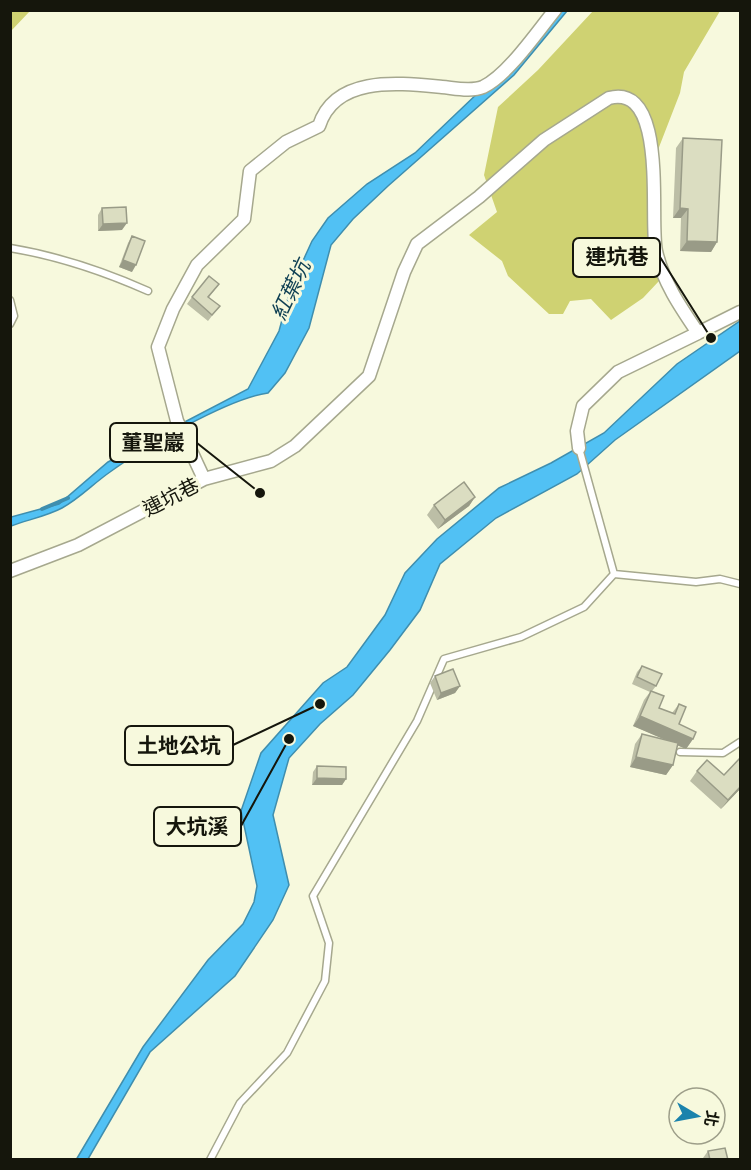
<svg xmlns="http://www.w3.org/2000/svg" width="751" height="1170" font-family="Ubuntu,'Noto Sans TC',sans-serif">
	<rect width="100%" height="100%" fill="#f7f9dd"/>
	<!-- green -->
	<path fill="#cfd272" d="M11,10L30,11L11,31L10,11Z
		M593,11H720L684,72L680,93L649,173L652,254L659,281L643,298L611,320L591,299L570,301L563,314H549L508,276L502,261L469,235L497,212L484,175L498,107L538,70Z"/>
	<!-- water -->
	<path fill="#51c1f4" stroke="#3f8eae" stroke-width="1.5" d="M554,11H567L514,75L388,186L353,219L331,245L309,328L285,373L268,393C229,398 143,448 110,472C94,483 79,499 62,508C47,516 27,520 11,526V517L59,504L108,462L248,389L279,331L291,287L312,241L328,218L367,184L415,153L481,90Z
		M740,321V351L615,440L577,474L496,518L440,564L420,610L390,650L353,695L320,724L289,758L273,815L289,885L273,920L235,976L150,1052L88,1159L76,1160L143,1047L208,960L243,924L254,902L257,886L241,811L261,753L323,683L347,667L385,615L405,573L437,539L499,488L551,463L604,433L677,364Z"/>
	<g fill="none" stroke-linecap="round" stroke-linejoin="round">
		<!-- stream -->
		<path stroke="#3f8eae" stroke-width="4" d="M42,509L68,498"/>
		<defs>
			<path id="lane" d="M10,248C58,256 103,271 148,291
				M10,300L14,316L10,324
				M579,448L614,574L696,582L720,579L740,584
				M680,752L723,753L740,742
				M210,1160L240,1103L287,1053L325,981L329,943L313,896L417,721L444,659L521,637L584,607L614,574"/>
			<path id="street" d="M579,448L577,431L583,406L618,372L698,333
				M204,479L177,421L158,347L173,309L197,265L244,219L250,171L286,142L319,126C335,75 399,83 442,87C454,88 471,92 483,87C508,75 537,32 555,10
				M10,571L78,545L204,479L271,461L295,446L369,376L404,272L417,244L479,197L544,140L609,98C669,82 649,221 656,251C663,282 681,308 698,333L740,312"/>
		</defs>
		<!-- lane casing -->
		<use href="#lane" stroke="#a6a88e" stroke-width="9"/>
		<!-- street casing -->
		<use href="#street" stroke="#a6a88e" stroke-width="15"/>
		<!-- lane -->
		<use href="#lane" stroke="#fff" stroke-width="6"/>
		<!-- street -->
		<use href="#street" stroke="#fff" stroke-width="12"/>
	</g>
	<!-- wall -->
	<path fill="#bcbea6" d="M683,138L717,242L711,252L680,251L681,218H673L676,148Z
		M102,208L122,230L98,231V215Z
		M132,236V272L119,267L128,243Z
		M219,284L209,297L215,312L208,321L187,304L192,297Z
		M475,497L469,506L438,529L427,515L434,505Z
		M642,666L656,686L652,691L659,708L672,713L679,704V724L693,739L686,749L677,745L673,765L666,775L630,767L635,744L642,734L667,740L633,726L644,700L650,692L632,684L637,672Z
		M435,676L460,686L455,693L437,700L430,683Z
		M741,757V788L721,809L690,781L697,771L724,775Z
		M317,766L346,779L342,785H312L313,772Z
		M708,1151L728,1160H704L703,1158Z"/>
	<!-- shaded-wall -->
	<path fill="#999b87" d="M680,208L688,209L681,218H673Z
		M127,223L122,230L98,231L103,224Z
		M687,241L717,242L711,252L680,251Z
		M123,260L136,265L132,272L119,267Z
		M475,497L469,506L438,529L445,520Z
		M460,686L455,693L437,700L441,693Z
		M640,716L693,739L686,749L633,726Z
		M636,757L673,765L666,775L630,767Z
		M317,778L346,779L342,785H312Z
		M741,786V788L721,809L728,800Z"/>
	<!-- building -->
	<path fill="#dbddc1" stroke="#999b87" stroke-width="1.5" d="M683,138L722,140L717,242L687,241L688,209L680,208Z
		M126,207L127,223L103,224L102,208Z
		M132,236L145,241L136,265L123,260Z
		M209,276L219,284L208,297L220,306L212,315L192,297Z
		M464,482L475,497L445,520L434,505Z
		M642,666L662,674L656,686L637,677Z
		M453,669L460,686L441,693L435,676Z
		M651,691L664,696L659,708L675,714L679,704L686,707L679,724L696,732L693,739L640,716Z
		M642,734L678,743L673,765L636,757Z
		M741,757V786L728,800L697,771L707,760L724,775Z
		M317,766L346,767V779L317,778Z
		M725,1148L728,1160H710L708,1151Z"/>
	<g text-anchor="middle" stroke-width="6" stroke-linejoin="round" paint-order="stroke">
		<!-- street labels -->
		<g font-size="20" fill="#15160c" stroke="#f7f9dd">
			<text transform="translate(171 497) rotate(-27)" y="7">連坑巷</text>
		</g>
		<!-- water labels -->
		<g font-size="21" font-style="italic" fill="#0e3f53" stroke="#f7f9dd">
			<text transform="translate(291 290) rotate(-65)" y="7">紅葉坑</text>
		</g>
	</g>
	<!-- callouts -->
	<path fill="none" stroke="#15160c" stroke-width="2" d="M711 338L660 257M260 493L197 443M320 704L233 745M289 739L241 826"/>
	<g fill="#15160c" stroke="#f7f9dd" stroke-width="2">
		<circle cx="711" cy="338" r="6"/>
		<circle cx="260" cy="493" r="6"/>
		<circle cx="320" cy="704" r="6"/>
		<circle cx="289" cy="739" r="6"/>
	</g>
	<g fill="#f7f9dd" stroke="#15160c" stroke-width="2">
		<rect x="573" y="238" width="87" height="39" rx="6"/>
		<rect x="110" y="423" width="87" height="39" rx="6"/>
		<rect x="125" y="726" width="108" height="39" rx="6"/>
		<rect x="154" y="807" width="87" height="39" rx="6"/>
	</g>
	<g font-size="21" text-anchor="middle" font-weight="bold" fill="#15160c">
		<text x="617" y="264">連坑巷</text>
		<text x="153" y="450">董聖巖</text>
		<text x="179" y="753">土地公坑</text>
		<text x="197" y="834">大坑溪</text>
	</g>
	<!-- border -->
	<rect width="751" height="1170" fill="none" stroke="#15160c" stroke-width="24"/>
	<!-- north arrow -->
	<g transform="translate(697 1116) rotate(100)"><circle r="28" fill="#f7f9dd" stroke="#9d9e89" stroke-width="1.5"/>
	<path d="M0-4.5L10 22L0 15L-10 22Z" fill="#1b83ac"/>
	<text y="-9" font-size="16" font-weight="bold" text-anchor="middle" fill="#15160c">北</text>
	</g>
</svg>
